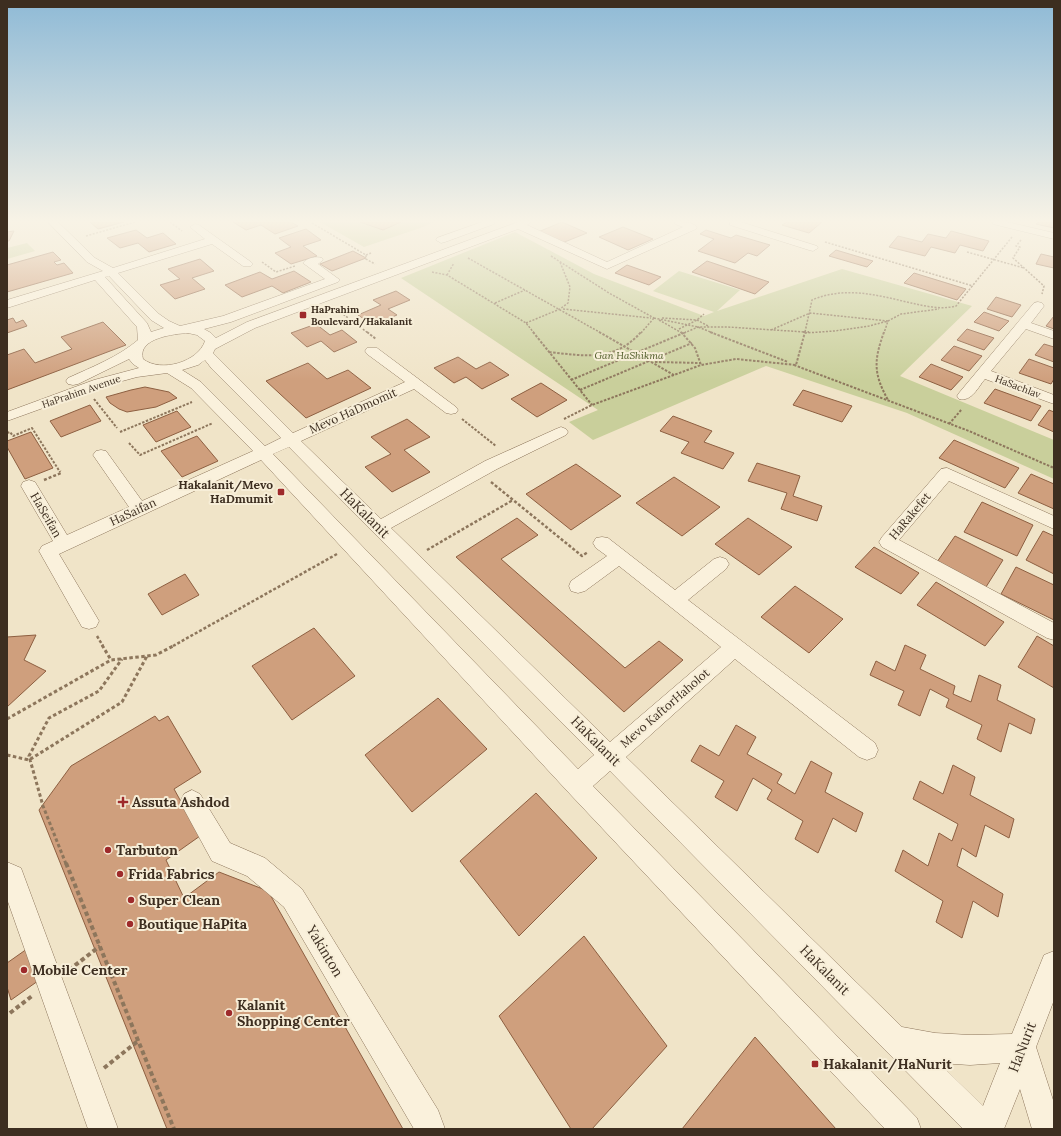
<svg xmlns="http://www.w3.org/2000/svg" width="1061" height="1136" font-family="Lora,serif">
	<rect width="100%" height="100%" fill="#f0e4c8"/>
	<!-- green -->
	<path fill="#c9cf9b" d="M320,222H433L423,227L364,247Z
		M515,232L594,274L704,316L714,312L653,291L679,271L740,290L717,311L842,269L972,306L900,376L1054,440V479L907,413L766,366L593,440L569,422L598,410L401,278Z
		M27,243L35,251L7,259V248Z"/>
	<!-- building -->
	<path fill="#cf9f7d" stroke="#8d5f41" d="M90,222H124L98,229Z
		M233,222H291L298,226L275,234L261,225L246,230Z
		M360,222H401L383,230Z
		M562,222L587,233L562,243L538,232Z
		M787,222H822L809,233L782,225Z
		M1038,222H1054V228L1036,224Z
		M623,227L653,239L628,250L599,237Z
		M306,229L321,240L303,246L317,256L291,264L275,253L291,247L279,238Z
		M136,230L147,238L163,233L176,244L149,252L138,243L120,248L107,238Z
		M706,230L731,238L736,235L770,245L757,256L748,253L735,263L698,251L714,239L700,234Z
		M14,231L9,241H7V232Z
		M951,231L989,241L983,251L960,245L955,253L931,247L925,256L889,247L898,236L922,242L928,234L946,238Z
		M836,250L873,261L867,267L829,256Z
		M353,251L366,258L332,271L320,264Z
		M53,252L61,260L54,262L57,265L64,263L73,273L7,292V265Z
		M1041,254L1054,257V268L1036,264Z
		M200,259L214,271L192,278L205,289L175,299L160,285L180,279L168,269Z
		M707,261L769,282L755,294L692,272Z
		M627,265L661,277L649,285L615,273Z
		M294,271L311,282L283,293L272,286L242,297L225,285L260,272L272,279Z
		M914,273L966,289L957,300L904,283Z
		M396,291L410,300L388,309L397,315L373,325L358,315L381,305L373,300Z
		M996,297L1021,305L1012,317L987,309Z
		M984,312L1009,321L999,331L974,322Z
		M1054,316V329L1046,326Z
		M13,318L16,323L23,320L27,326L7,333V320Z
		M103,322L126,345L7,390V355L24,349L35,363L72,349L61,337Z
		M316,324L330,335L342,330L357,342L334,352L321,341L307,347L291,333Z
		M967,329L994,338L984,350L957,340Z
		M1044,344L1054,347V362L1035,355Z
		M954,346L982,356L969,371L941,360Z
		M458,357L476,369L490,362L509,375L482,389L466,377L454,383L434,368Z
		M1029,359L1054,368V379L1051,384L1019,373Z
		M308,363L327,379L348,370L371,388L306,418L266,381Z
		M931,364L963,377L951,390L919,377Z
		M541,383L567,400L537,417L511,399Z
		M145,387L169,392L177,398L156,407L127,412L119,409L110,403L106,397L131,390Z
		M995,389L1028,401L1041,406L1031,421L984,403Z
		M803,390L852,406L842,422L793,405Z
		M90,405L101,421L61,437L50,421Z
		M1049,410L1054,412V432L1038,425Z
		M177,411L191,427L156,442L143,425Z
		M673,416L712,431L704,442L734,453L723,469L681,453L689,442L660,431Z
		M407,419L430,437L404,450L430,472L392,492L365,467L391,454L371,437Z
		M31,432L53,468L25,479L7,447V441Z
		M197,436L218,461L182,477L161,451Z
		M954,440L1019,468L1005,488L939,458Z
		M757,463L800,476L793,496L822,506L817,521L781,509L787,493L748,481Z
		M576,464L621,496L571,530L526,494Z
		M1031,474L1054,484V509L1018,493Z
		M674,477L720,507L682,536L636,503Z
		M982,502L1033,525L1017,556L964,532Z
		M517,518L538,535L501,559L625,668L659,641L683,660L624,712L456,557Z
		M748,518L792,547L759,575L715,544Z
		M1043,531L1054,536V574L1026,560Z
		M955,536L1003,560L986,587L937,562Z
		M874,547L919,573L901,594L855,567Z
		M1016,567L1054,585V620L1001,594Z
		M185,574L199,595L162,615L148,594Z
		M936,582L1004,622L985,646L917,605Z
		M795,586L843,619L809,653L761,617Z
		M314,628L355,676L292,720L252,666Z
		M36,635L24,660L46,671L7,707V637Z
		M1037,636L1054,646V688L1018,667Z
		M905,645L926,655L920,669L955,686L953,694L971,702L979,675L1001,685L997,700L1035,719L1031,734L1009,723L1001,752L977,739L982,725L946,707L949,699L930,689L920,716L898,705L904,691L870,675L876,661L895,671Z
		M438,698L487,749L412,812L365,755Z
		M155,716L159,721L168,716L201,772L174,789L200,836L166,860L184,898L219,872L268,891L403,1129H167L39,810L71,766Z
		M736,725L756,737L747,754L782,774L777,783L795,794L811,761L832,773L825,792L863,813L856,832L833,818L818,853L795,839L803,821L767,799L772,790L753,778L737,811L715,797L724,781L691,761L700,745L719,756Z
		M953,765L975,777L970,795L1014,819L1009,838L985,825L976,857L962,848L957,866L1003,894L998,917L973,901L962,938L936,922L943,901L895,871L903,850L928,866L939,833L952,841L958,824L913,799L920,781L943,794Z
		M536,793L597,858L519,936L460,861Z
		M584,936L667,1046L592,1129H571L499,1016Z
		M34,944L45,976L11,1000L7,987V963Z
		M755,1037L836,1129H682Z"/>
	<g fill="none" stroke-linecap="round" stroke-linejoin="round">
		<defs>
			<path id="minor" d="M48,222H58L95,258L113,268L205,239L190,227L195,224L199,225L251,262L253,264L251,266H243L212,244L118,273L159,314L169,321L180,326L223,316L325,279L303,263C307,258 316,256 322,258L323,260L318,264L340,280L338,282L231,322L204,329L211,333L216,338L247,322L518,222H531L527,225L607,262L683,227L675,224L674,222C682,222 691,221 697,227L696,229L607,269L518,229L255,328L215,349L213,353L293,433L405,382L367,354L365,351L367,348H377L456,407L458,410L456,413L451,414L446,413L414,389L301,441L381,519L485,461L556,429L561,427L566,429L568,432L566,435L497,469L391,528L610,742L721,647L619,566L585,591L578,593L571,591L569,586L571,581L607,556L596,548L593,543L596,538L602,537L608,538L675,590L714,559L720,557L726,559L729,564L726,569L688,600L875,743L878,750L875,757L867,760L859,757L735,659L626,757L902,1027L935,1033L970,1035L1012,1034L1044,955L1054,951V1000L1036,1047L1054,1103V1129H1032L1020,1089L1004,1129H963L610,771L593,786L917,1118L921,1129H885L569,793L261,460L59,554L99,621L96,627L89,629L82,627L39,551L42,546L53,541L21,486L23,482L29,480L35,482L67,535L129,507L93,455L96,451L101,450L106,451L142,501L253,451L191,388L167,373L137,377L104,386L7,421V412L94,380L139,368L133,364L129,359L78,384L73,385L68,384L66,381L68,378C92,367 118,357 138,340L137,327L95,280L7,308V300L103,271L87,262ZM109,276L151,320L164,328L151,332L147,323L105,277ZM188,333L197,335L205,341C198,362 161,373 143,359C137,338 174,334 188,333ZM205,360L212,369L281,438L265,446L201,382L182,370L198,365ZM289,447L594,755L578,769L273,454ZM939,1063L970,1065L1000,1063L983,1106Z
				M482,222H495L494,224L445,242L441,243L436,240L437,238Z
				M730,222H741L817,246L818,248L813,251L809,250L730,225Z
				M992,222H1007L1054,233V239L993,224Z
				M1038,302L1042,303L1044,306L1031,323L1054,331V339L1026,329L991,371L1054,395V404L985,379C978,387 972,402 959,399L957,396L959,393L1034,303Z
				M947,468L1054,516V529L949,481L899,540L1054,623V640L1047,638L882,547L879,542L882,537L941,469Z
				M192,790L200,794L230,843L265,858L302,889L438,1110L445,1129H414L284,907L247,876L212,861L180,802L184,794Z
				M7,862L21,868L118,1129H88L7,899Z"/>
		</defs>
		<!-- minor casing -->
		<use href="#minor" stroke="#8d765c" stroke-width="1"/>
		<!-- path-far4 -->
		<path stroke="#8d765c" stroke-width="1.5" stroke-dasharray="2 1.5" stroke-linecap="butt" d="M170,222L182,231
			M312,223L366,255V259L375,264
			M86,236L135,222
			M1021,240L1016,246L1020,247L1013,258L1044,286L1042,294
			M825,242L973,286
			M967,252L1024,268
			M366,255L371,253
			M551,256L609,293L654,318
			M468,258L601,333
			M262,262L276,272L295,266
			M432,272L447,275L526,323L534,333
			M447,275L454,263
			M495,303L525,290
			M335,308L368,333
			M563,309L651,318
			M654,318L698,327L713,333
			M662,318L697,320L708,326
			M659,320L682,333
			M526,323L560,309L568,303L570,287L560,262
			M679,329L697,320L704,314
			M771,330L810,313L888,321L884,333
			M641,333L654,318
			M684,333L698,327H728L805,332L812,300C845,286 877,295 911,303C925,306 941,310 956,306L1012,237
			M805,333L834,331L869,326L888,321L901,314L939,309"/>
		<!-- path-far3 -->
		<path stroke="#8d765c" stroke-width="2" stroke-dasharray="2.5 1.5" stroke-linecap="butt" d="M367,332L376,339
			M533,332L592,405
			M599,332L674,375
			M681,332L695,348L701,365
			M710,332L788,362
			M803,332H805
			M884,332C874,360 873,373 888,400
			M549,352C585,356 615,362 641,332
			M655,362L700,363
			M794,365L969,431L1054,468
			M571,380L686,332
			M580,390L692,343
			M94,399L117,428
			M462,419L496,446
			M564,419L592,405L701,365L736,359L796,365L805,332H809
			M949,424L962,409
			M120,432L192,402
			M7,433L10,432L13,436L32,428L60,472
			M129,443L140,455L213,423"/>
		<!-- path-far2 -->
		<path stroke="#8d765c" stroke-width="2.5" stroke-dasharray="3 2" stroke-linecap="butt" d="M44,480L61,473L60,471
			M491,482L582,556L588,552
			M427,550L513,500
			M97,636L103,646
			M173,646L337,554"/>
		<!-- path-far1 -->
		<path stroke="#8d765c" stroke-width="3" stroke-dasharray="3.5 2.5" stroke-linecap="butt" d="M102,645L111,660
			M7,719L111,660L156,655L175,645
			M7,755L29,760L122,702L147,656
			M66,864L43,806L29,756L49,718L99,691L122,659"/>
		<!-- path -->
		<path stroke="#8d765c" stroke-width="4" stroke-dasharray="4.5 3" stroke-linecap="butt" d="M66,863L174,1129
			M69,970L100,946
			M10,1013L32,996
			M104,1068L138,1041"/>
		<!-- minor -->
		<use href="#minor" fill="#faf1dc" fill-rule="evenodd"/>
	</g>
	<!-- sky -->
	<linearGradient id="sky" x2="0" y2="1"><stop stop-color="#8fbad6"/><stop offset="0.58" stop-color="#f8f3e6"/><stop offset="1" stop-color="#f8f3e6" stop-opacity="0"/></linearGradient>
	<rect width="1061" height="381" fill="url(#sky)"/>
	<!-- markers -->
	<g fill="#9e2a2b" stroke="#f7eed8" stroke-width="1.5">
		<rect x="299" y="311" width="8" height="8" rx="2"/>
		<rect x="277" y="488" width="8" height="8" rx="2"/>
		<path d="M121 796h4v4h4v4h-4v4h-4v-4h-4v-4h4z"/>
		<circle cx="108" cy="850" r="4"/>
		<circle cx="120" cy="874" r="4"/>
		<circle cx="131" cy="900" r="4"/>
		<circle cx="130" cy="924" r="4"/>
		<circle cx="24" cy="970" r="4"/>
		<circle cx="229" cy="1013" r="4"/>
		<rect x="811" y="1060" width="8" height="8" rx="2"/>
	</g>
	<g text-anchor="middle" stroke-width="4" stroke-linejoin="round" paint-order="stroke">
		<!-- far-poi labels -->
		<g font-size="10" font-weight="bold" fill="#3d2e20" stroke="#f7eed8" text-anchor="start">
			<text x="311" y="313">HaPrahim<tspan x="311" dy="12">Boulevard/Hakalanit</tspan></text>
		</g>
		<!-- far-park labels -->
		<g font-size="10" font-style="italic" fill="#4d5a26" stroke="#f7eed8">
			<text x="629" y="359">Gan HaShikma</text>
		</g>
		<!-- far-street labels -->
		<g font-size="10" fill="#3d2e20" stroke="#f7eed8">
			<text transform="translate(1018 386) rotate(21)" y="4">HaSachlav</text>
			<text transform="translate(81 391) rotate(-19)" y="4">HaPrahim Avenue</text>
		</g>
		<!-- street labels -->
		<g font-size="12" fill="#3d2e20" stroke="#f7eed8">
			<text transform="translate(353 411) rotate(-24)" y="4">Mevo HaDmomit</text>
			<text transform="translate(133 512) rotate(-25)" y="4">HaSaifan</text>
			<text transform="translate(46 515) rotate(60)" y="4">HaSeifan</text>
			<text transform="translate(910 516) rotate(-50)" y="4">HaRakefet</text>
			<text transform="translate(665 708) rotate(-41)" y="4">Mevo KaftorHaholot</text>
		</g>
		<!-- poi labels -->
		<g font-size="12" font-weight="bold" fill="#3d2e20" stroke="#f7eed8" text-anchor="end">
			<text x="273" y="489">Hakalanit/Mevo<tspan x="273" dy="14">HaDmumit</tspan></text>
		</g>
		<!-- near-street labels -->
		<g font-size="14" fill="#3d2e20" stroke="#f7eed8">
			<text transform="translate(365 513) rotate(45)" y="5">HaKalanit</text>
			<text transform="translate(596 741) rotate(45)" y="5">HaKalanit</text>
			<text transform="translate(325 951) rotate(59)" y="5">Yakinton</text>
			<text transform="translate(825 970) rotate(45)" y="5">HaKalanit</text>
			<text transform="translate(1022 1047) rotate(-69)" y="5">HaNurit</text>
		</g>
		<!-- near-poi labels -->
		<g font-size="14" font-weight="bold" fill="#3d2e20" stroke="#f7eed8" text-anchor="start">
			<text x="132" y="807">Assuta Ashdod</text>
			<text x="116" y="855">Tarbuton</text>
			<text x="128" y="879">Frida Fabrics</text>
			<text x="139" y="905">Super Clean</text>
			<text x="138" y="929">Boutique HaPita</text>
			<text x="32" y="975">Mobile Center</text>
			<text x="237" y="1010">Kalanit<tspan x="237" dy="16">Shopping Center</tspan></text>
			<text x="823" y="1069">Hakalanit/HaNurit</text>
		</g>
	</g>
	<!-- border -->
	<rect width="1061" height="1136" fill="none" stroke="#3d2e20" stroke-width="16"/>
</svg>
